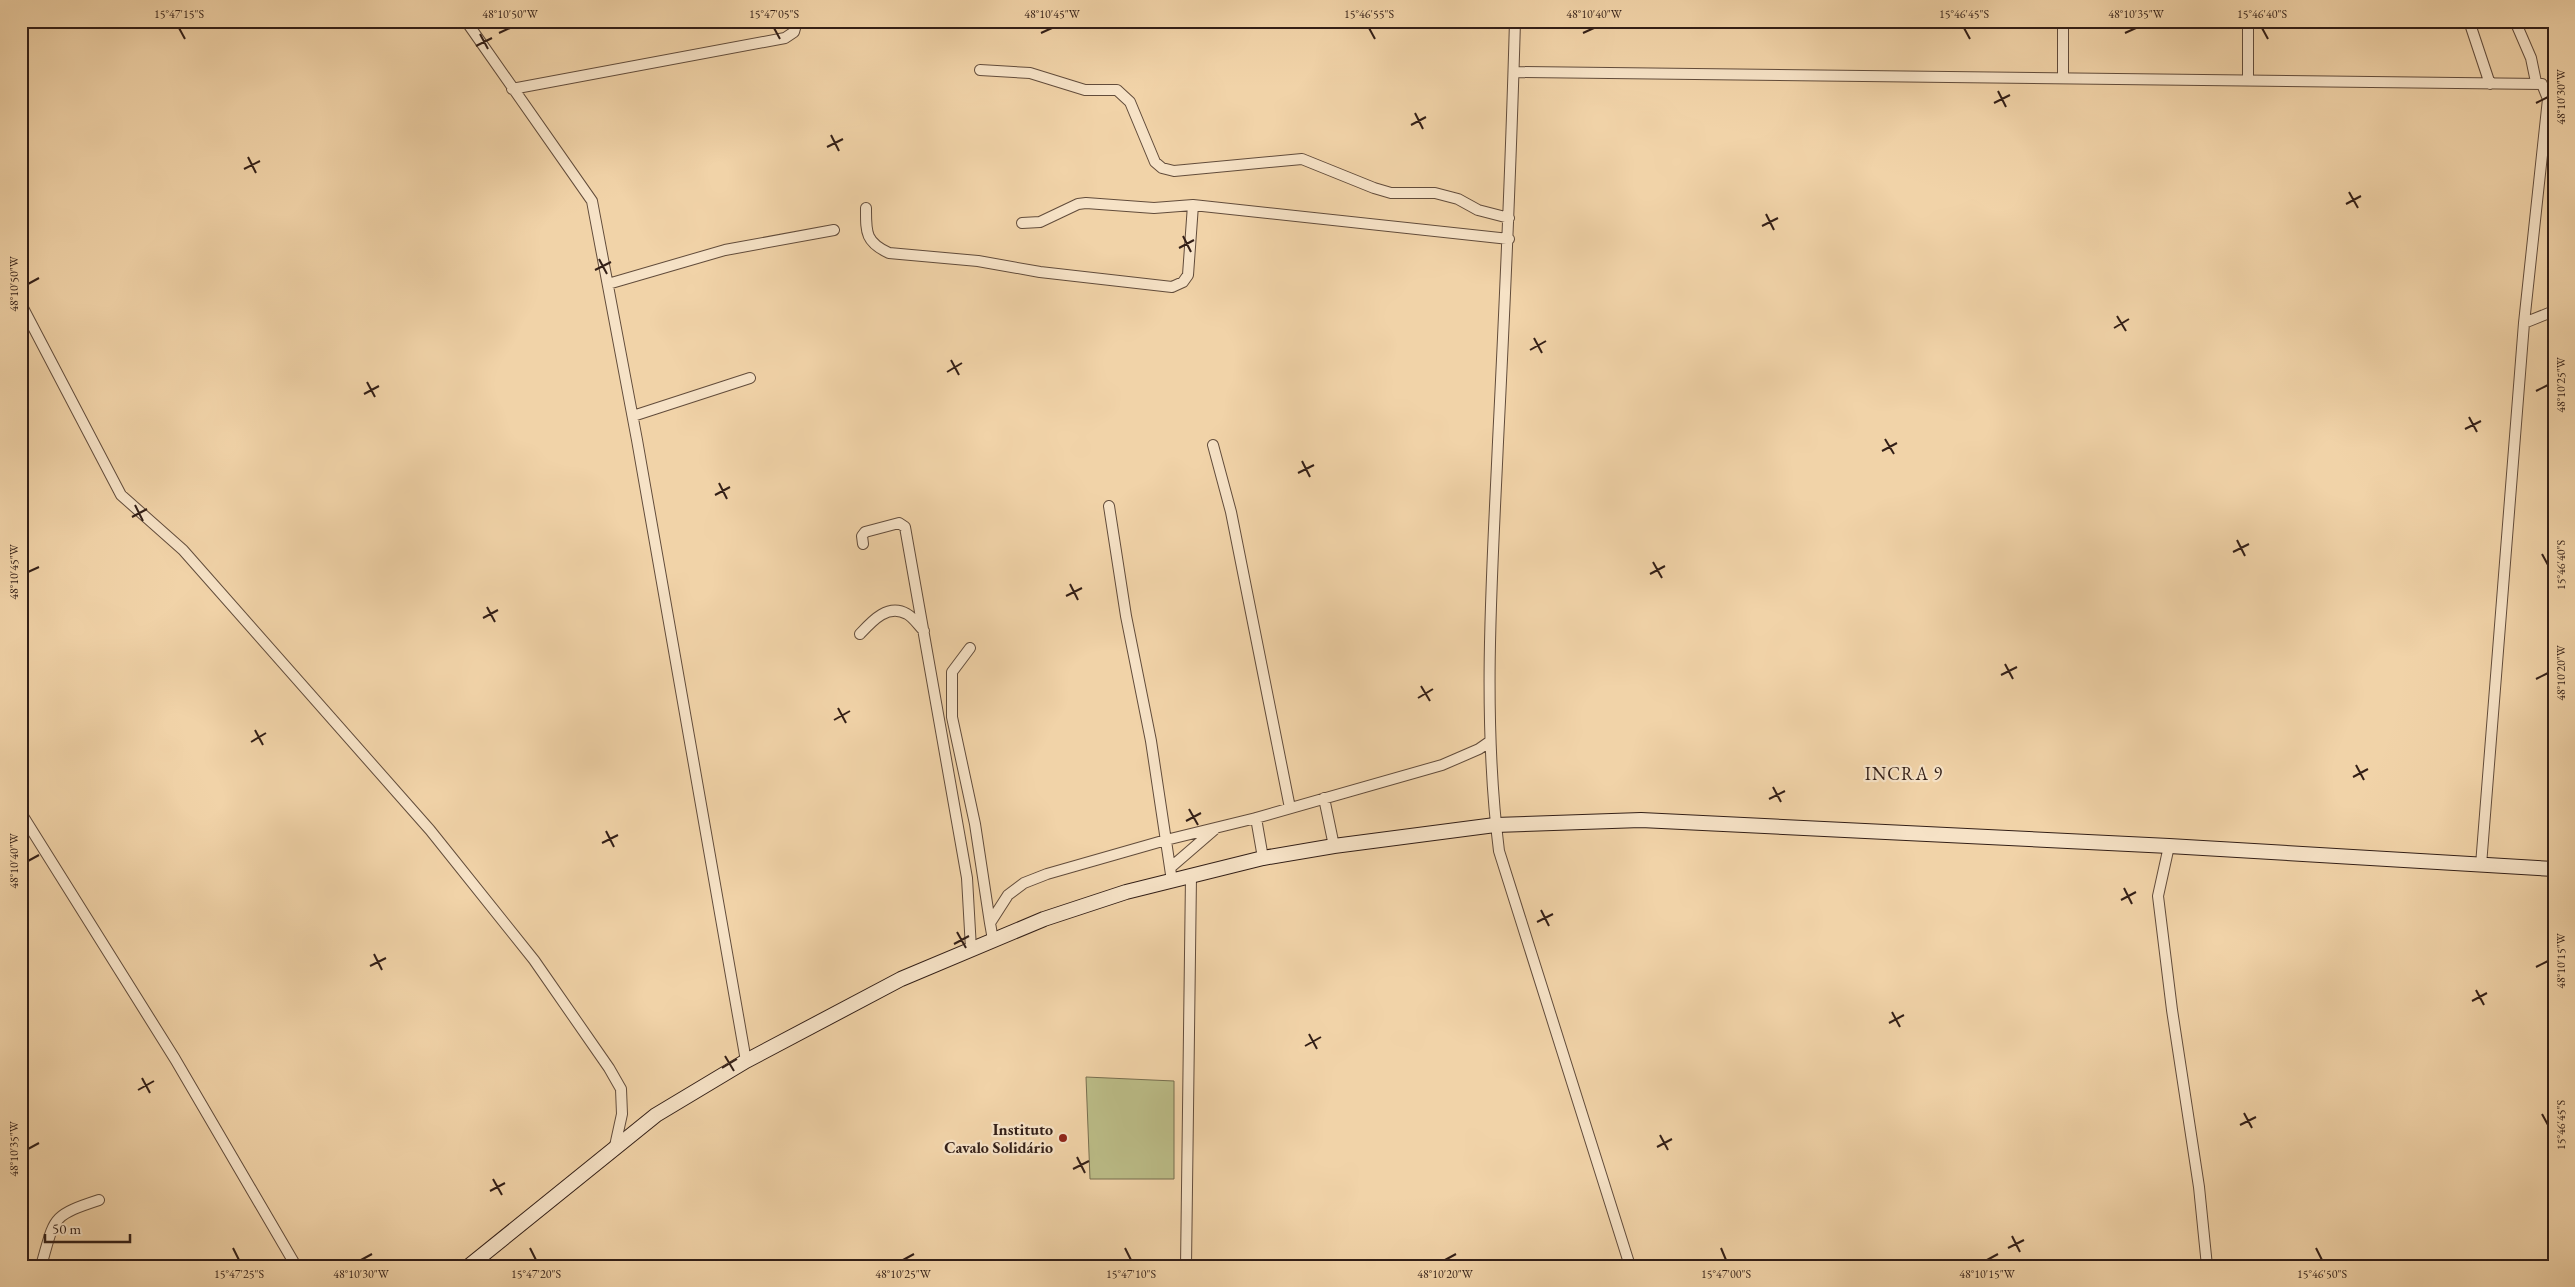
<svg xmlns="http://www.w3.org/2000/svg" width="2575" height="1287" font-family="'EB Garamond',serif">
	<rect width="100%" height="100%" fill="#f1d3a8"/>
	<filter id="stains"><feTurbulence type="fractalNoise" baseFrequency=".004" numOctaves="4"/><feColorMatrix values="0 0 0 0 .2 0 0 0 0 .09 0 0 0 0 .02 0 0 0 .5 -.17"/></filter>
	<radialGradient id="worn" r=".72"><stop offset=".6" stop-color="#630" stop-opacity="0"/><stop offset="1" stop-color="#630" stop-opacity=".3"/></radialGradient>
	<!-- green -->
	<path fill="#bbbc87" stroke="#776e4f" d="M1086,1077L1174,1081V1179H1090Z"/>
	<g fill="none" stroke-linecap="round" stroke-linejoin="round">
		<defs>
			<path id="street" d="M466,21L592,201L637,440L746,1061
				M1515,21C1511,162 1505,302 1498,442C1492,578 1482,716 1499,851L1630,1266
				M2063,21V78
				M2469,21L2490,84
				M2515,21L2531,58L2536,82
				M980,70L1030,73L1085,90H1117L1130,102L1155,162L1162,168L1174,171L1302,159L1374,188L1391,193H1435L1458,199L1478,210L1509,218
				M1514,72L2542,84L2548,99L2524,323L2481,865
				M2248,81V21
				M512,89L785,38L794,32L797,21
				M866,208C866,232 865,242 889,253L978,261L1040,272L1172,287L1183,282L1188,275L1193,205
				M1022,223L1040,222L1078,204L1086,203L1154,208L1193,205L1509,239
				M608,284L725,250L834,230
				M21,304L121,495L183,550L430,830L534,960L609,1068L621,1089L622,1114L615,1146
				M2524,323L2554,311
				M633,416L750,378
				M1213,445L1231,512L1290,808
				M1109,506L1126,616L1151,741L1172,881
				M863,544L862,536L865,532L899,523L905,527L967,878L971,949
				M860,634C872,621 888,603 907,614C913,617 919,626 924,631
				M970,648L952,672V717L975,824L990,923
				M1324,798L1334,846
				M21,813L175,1059L296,1266
				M1256,818L1263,858
				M2169,846L2158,896L2172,1010L2199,1187L2207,1266
				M1170,868L1214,830
				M993,940L990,923L1008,895L1024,883L1047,874L1166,840L1256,818L1442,765L1479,749L1489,742
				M41,1266C55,1218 50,1216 99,1200
				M1186,1266L1191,876"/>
			<path id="secondary" d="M469,1266L656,1115L746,1061L901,979L1044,919L1126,892L1263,858L1334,846L1495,825L1641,820L2169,846L2554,869"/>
		</defs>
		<!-- street casing -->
		<use href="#street" stroke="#624c3b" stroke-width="12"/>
		<!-- secondary casing -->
		<use href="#secondary" stroke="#331f17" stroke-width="16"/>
		<!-- street -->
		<use href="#street" stroke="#f6e2c6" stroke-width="10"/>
		<!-- secondary -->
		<use href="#secondary" stroke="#f6e2c6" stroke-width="14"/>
	</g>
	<!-- ticks -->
	<path fill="none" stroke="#331f17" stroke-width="2" d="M179,28L185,39M774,28L780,39M1369,28L1375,39M1964,28L1970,39M2262,28L2268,39M499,33L510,28M1041,33L1052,28M1583,33L1594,28M2125,33L2136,28M480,34L488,49M476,46L492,38M1998,91L2006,107M1994,103L2010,95M2536,103L2548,97M1415,113L1423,129M1411,125L1426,117M831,135L839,151M827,147L843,139M248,157L256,173M244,169L260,161M2349,192L2358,208M2346,204L2361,196M1766,214L1774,230M1762,226L1778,218M1183,236L1191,252M1179,248L1194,240M599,259L607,274M595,270L611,262M28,284L39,278M2117,316L2126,331M2114,328L2129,319M1534,338L1542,353M1530,350L1546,341M951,360L959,375M947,372L962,363M367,382L375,397M2536,391L2548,385M364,394L379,386M2469,417L2477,432M2465,429L2481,421M1885,439L1894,454M1882,451L1897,443M1302,461L1310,477M1298,473L1314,465M719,483L727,499M715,495L730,487M135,505L143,521M132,517L147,509M2237,540L2245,556M2233,552L2249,544M2542,554L2548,565M1653,562L1662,578M28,572L39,567M1650,574L1665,566M1070,584L1078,600M1066,596L1082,588M487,607L495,622M483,618L498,610M2005,664L2013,679M2001,675L2017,667M2536,679L2548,673M1421,686L1430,701M1418,698L1433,689M838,708L846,723M834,720L850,711M255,730L263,745M251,742L266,733M2356,765L2364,780M2353,777L2368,769M1773,787L1781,802M1769,799L1785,791M1189,809L1198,825M1186,821L1201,813M606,831L614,847M602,843L618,835M28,861L39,855M2124,888L2132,904M2121,900L2136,892M1541,910L1549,926M1537,922L1553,914M957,932L966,948M954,944L969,936M374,954L382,970M370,966L386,958M2536,967L2548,961M2476,990L2484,1005M2472,1001L2487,993M1892,1012L1900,1027M1889,1023L1904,1015M1309,1034L1317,1049M1305,1046L1321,1037M725,1056L734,1071M722,1068L737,1059M142,1078L150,1093M138,1090L154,1081M2244,1113L2252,1128M2542,1114L2548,1125M2240,1125L2256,1117M1660,1135L1668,1150M1657,1147L1672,1139M28,1149L39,1143M1077,1157L1085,1173M1073,1169L1089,1161M493,1179L502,1195M490,1191L505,1183M2012,1236L2020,1252M233,1248L239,1260M530,1248L536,1260M1125,1248L1131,1260M1721,1248L1726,1260M2008,1248L2024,1240M2316,1248L2322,1260M361,1260L372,1254M903,1260L914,1254M1445,1260L1456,1254M1987,1260L1998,1254"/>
	<!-- markers -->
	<circle fill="#8f2418" stroke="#f6e2c6" stroke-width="2" cx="1063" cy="1138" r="5"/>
	<g text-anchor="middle" stroke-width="4.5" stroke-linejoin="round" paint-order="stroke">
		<!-- poi labels -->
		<g font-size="16" font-weight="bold" fill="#331f17" stroke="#f6e2c6" text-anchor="end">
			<text x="1053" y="1135">Instituto<tspan x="1053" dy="18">Cavalo Solidário</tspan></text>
		</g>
		<!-- neighbourhood labels -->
		<g font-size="18" letter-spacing="1" fill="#331f17" stroke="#f6e2c6">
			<text x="1904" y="780">INCRA 9</text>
		</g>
	</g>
	<!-- margin -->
	<rect width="2575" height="1287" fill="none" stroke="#f1d3a8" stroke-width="55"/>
	<!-- scale -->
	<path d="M45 1234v8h85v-8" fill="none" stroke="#331f17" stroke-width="2.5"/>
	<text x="52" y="1234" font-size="15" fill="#331f17" stroke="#f6e2c6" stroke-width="4" paint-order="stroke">50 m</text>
	<rect x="28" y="28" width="2520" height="1232" fill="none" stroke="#331f17" stroke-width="2"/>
	<g font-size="12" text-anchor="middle" fill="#331f17">
		<text x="179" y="18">15°47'15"S</text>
		<text x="510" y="18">48°10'50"W</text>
		<text x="774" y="18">15°47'05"S</text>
		<text x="1052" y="18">48°10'45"W</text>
		<text x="1369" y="18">15°46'55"S</text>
		<text x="1594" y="18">48°10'40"W</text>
		<text x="1964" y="18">15°46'45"S</text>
		<text x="2136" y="18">48°10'35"W</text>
		<text x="2262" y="18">15°46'40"S</text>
		<text transform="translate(2561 97) rotate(-90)" y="4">48°10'30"W</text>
		<text transform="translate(14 284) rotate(-90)" y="4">48°10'50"W</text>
		<text transform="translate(2561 385) rotate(-90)" y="4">48°10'25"W</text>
		<text transform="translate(2561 565) rotate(-90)" y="4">15°46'40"S</text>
		<text transform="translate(14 572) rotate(-90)" y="4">48°10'45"W</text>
		<text transform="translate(2561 673) rotate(-90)" y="4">48°10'20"W</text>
		<text transform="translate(14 861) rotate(-90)" y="4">48°10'40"W</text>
		<text transform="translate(2561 961) rotate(-90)" y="4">48°10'15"W</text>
		<text transform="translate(2561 1125) rotate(-90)" y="4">15°46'45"S</text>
		<text transform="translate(14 1149) rotate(-90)" y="4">48°10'35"W</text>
		<text x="239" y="1278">15°47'25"S</text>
		<text x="361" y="1278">48°10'30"W</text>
		<text x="536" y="1278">15°47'20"S</text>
		<text x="903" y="1278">48°10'25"W</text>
		<text x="1131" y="1278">15°47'10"S</text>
		<text x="1445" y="1278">48°10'20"W</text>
		<text x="1726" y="1278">15°47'00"S</text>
		<text x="1987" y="1278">48°10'15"W</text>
		<text x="2322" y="1278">15°46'50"S</text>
	</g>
	<rect width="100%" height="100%" filter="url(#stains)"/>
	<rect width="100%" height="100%" fill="url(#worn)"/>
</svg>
